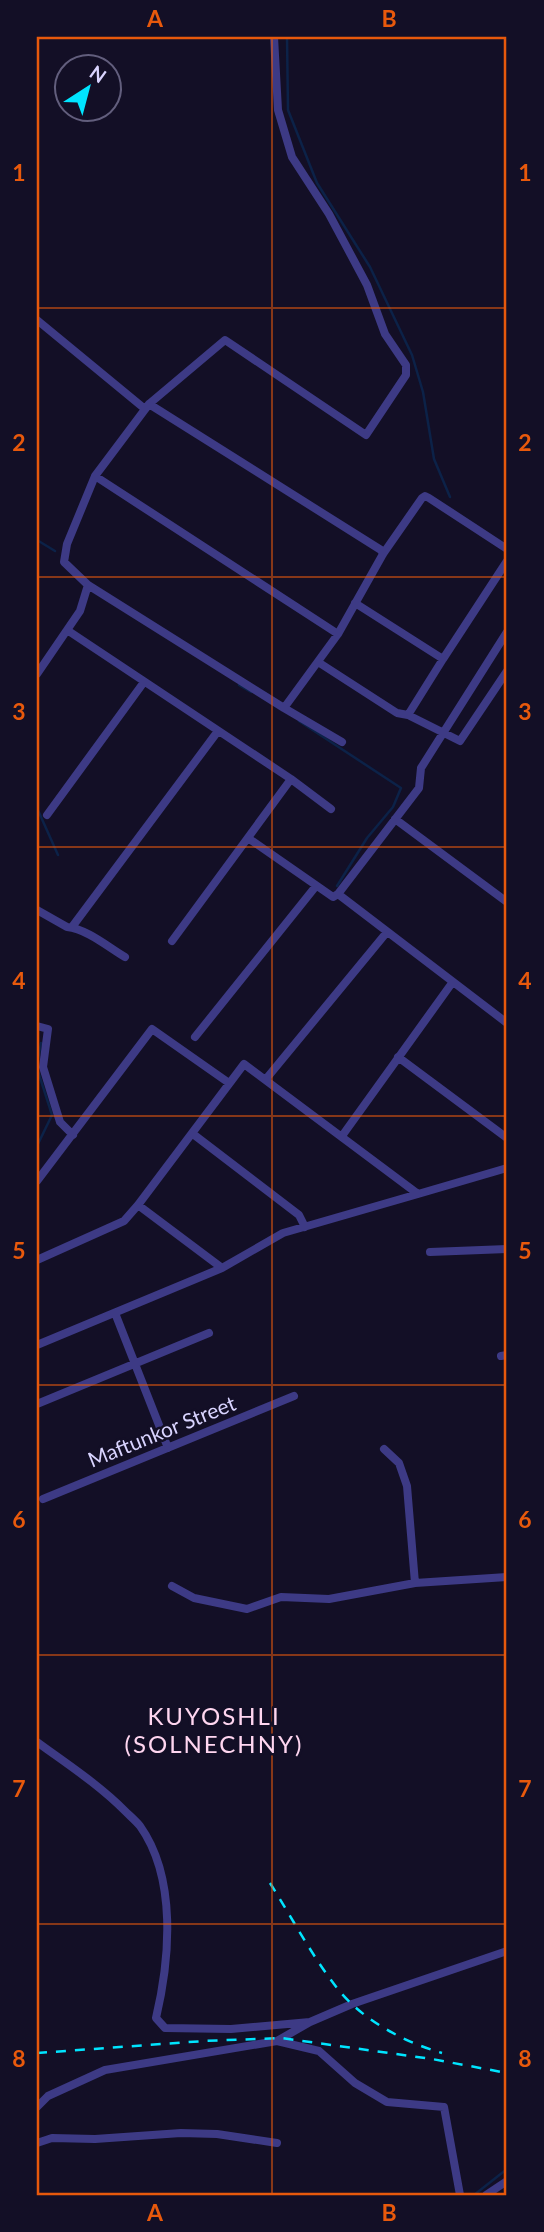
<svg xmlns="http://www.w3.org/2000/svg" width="544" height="2232" font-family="Lato,sans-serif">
	<rect width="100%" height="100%" fill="#130f26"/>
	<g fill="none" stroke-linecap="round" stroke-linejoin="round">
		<!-- stream -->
		<path stroke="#0c2248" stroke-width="2.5" d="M287,37L288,110L317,183L370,267L412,355L423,392L434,459L450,497
			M37,540L55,551
			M239,685L251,692
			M299,721L401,788L393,807L367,838L337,886
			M37,808L58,855
			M37,1065L41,1043
			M37,1068L52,1115L37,1146
			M37,1530L38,1532
			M474,2195L507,2169"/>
		<!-- street -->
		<path stroke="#3d3a85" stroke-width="8" d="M37,320L145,409
			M149,404L381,550L383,554
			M95,476L338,634
			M88,585L284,708L342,742
			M355,603L443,659L408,715
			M67,630L291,779L331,809
			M443,659L507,561
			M318,662L397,713L408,715L460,741L507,671
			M37,674L80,611L88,585L64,562L67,544L95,476L149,404L225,340L366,435L406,375V365L385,334L367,285L329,214L292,157L278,110L274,37
			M284,708L338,634L383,554L422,498L425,496L429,498L507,549
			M47,815L144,682
			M395,819L507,902
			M248,838L333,897L338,894L507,1023
			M338,894L419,788L421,768L507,632
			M37,910L67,927C87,929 108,947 125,957
			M72,927L218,731
			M172,941L291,779
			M37,1026L48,1029L43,1067L60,1122L73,1135
			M195,1037L316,886
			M398,1057L507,1138
			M266,1079L387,932
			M193,1134L299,1215L305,1227
			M342,1136L452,983
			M37,1181L152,1029L229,1083
			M418,1194L283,1233L222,1268L138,1205L244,1064L418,1194L507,1168
			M430,1252L507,1249
			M37,1260L124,1221L138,1205
			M115,1313L168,1448
			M37,1345L222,1268
			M501,1356L507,1355
			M37,1404L209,1333
			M384,1449L399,1463L407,1486L415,1583
			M43,1499L294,1396
			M172,1586L194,1598L247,1609L281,1597L329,1599L415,1583L507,1577
			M37,1742C67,1764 98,1784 125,1811C130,1816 136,1821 140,1826C177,1878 170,1959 156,2018L165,2028L231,2029L310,2022
			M277,2041L310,2022L352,2004L507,1951
			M37,2107L48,2096L105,2070L277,2041L319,2051L355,2083L387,2102L444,2107L460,2195
			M37,2143L52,2138L95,2139L181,2133L217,2134L277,2143
			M486,2195L507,2181"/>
		<!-- rail -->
		<path stroke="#00e5ff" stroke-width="2.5" stroke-dasharray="10 9" stroke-linecap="butt" d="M270,1883C292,1918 312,1956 337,1988C362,2020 404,2042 442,2053
			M37,2053L204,2041L281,2038L432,2059L507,2073"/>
	</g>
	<!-- grid -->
	<path fill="none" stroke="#e8590c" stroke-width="2" stroke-opacity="0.55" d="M272,37V2195M37,308H507M37,577H507M37,847H507M37,1116H507M37,1385H507M37,1655H507M37,1924H507"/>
	<g text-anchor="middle" stroke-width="5" stroke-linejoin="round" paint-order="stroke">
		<!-- street labels -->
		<g font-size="21" fill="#d9d4ff" stroke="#130f26">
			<text transform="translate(162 1432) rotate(-22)" y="7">Maftunkor Street</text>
		</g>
		<!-- quarter labels -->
		<g font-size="24" letter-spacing="2" fill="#ffd6f0" stroke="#130f26">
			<text x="214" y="1725">KUYOSHLI<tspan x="214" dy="28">(SOLNECHNY)</tspan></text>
		</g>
	</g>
	<!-- border -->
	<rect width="544" height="2232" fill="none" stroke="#130f26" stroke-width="77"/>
	<!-- north arrow -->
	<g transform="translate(88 88) rotate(36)"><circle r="33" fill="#130f26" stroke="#625e7d" stroke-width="2"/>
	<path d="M0-5L12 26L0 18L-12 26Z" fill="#00e5ff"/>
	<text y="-10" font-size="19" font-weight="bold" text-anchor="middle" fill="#d9d4ff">N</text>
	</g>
	<rect x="38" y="38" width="467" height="2156" fill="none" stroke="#e8590c" stroke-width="2.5"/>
	<g font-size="23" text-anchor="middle" font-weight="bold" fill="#e8590c">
		<text x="155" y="27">A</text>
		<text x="389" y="27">B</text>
		<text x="19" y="181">1</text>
		<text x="525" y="181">1</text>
		<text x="19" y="451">2</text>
		<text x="525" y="451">2</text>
		<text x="19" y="720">3</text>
		<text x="525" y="720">3</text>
		<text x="19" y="989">4</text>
		<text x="525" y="989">4</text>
		<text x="19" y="1259">5</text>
		<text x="525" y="1259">5</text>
		<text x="19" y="1528">6</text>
		<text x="525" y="1528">6</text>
		<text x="19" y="1797">7</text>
		<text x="525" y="1797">7</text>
		<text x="19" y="2067">8</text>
		<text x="525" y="2067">8</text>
		<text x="155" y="2221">A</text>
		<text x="389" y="2221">B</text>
	</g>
</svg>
